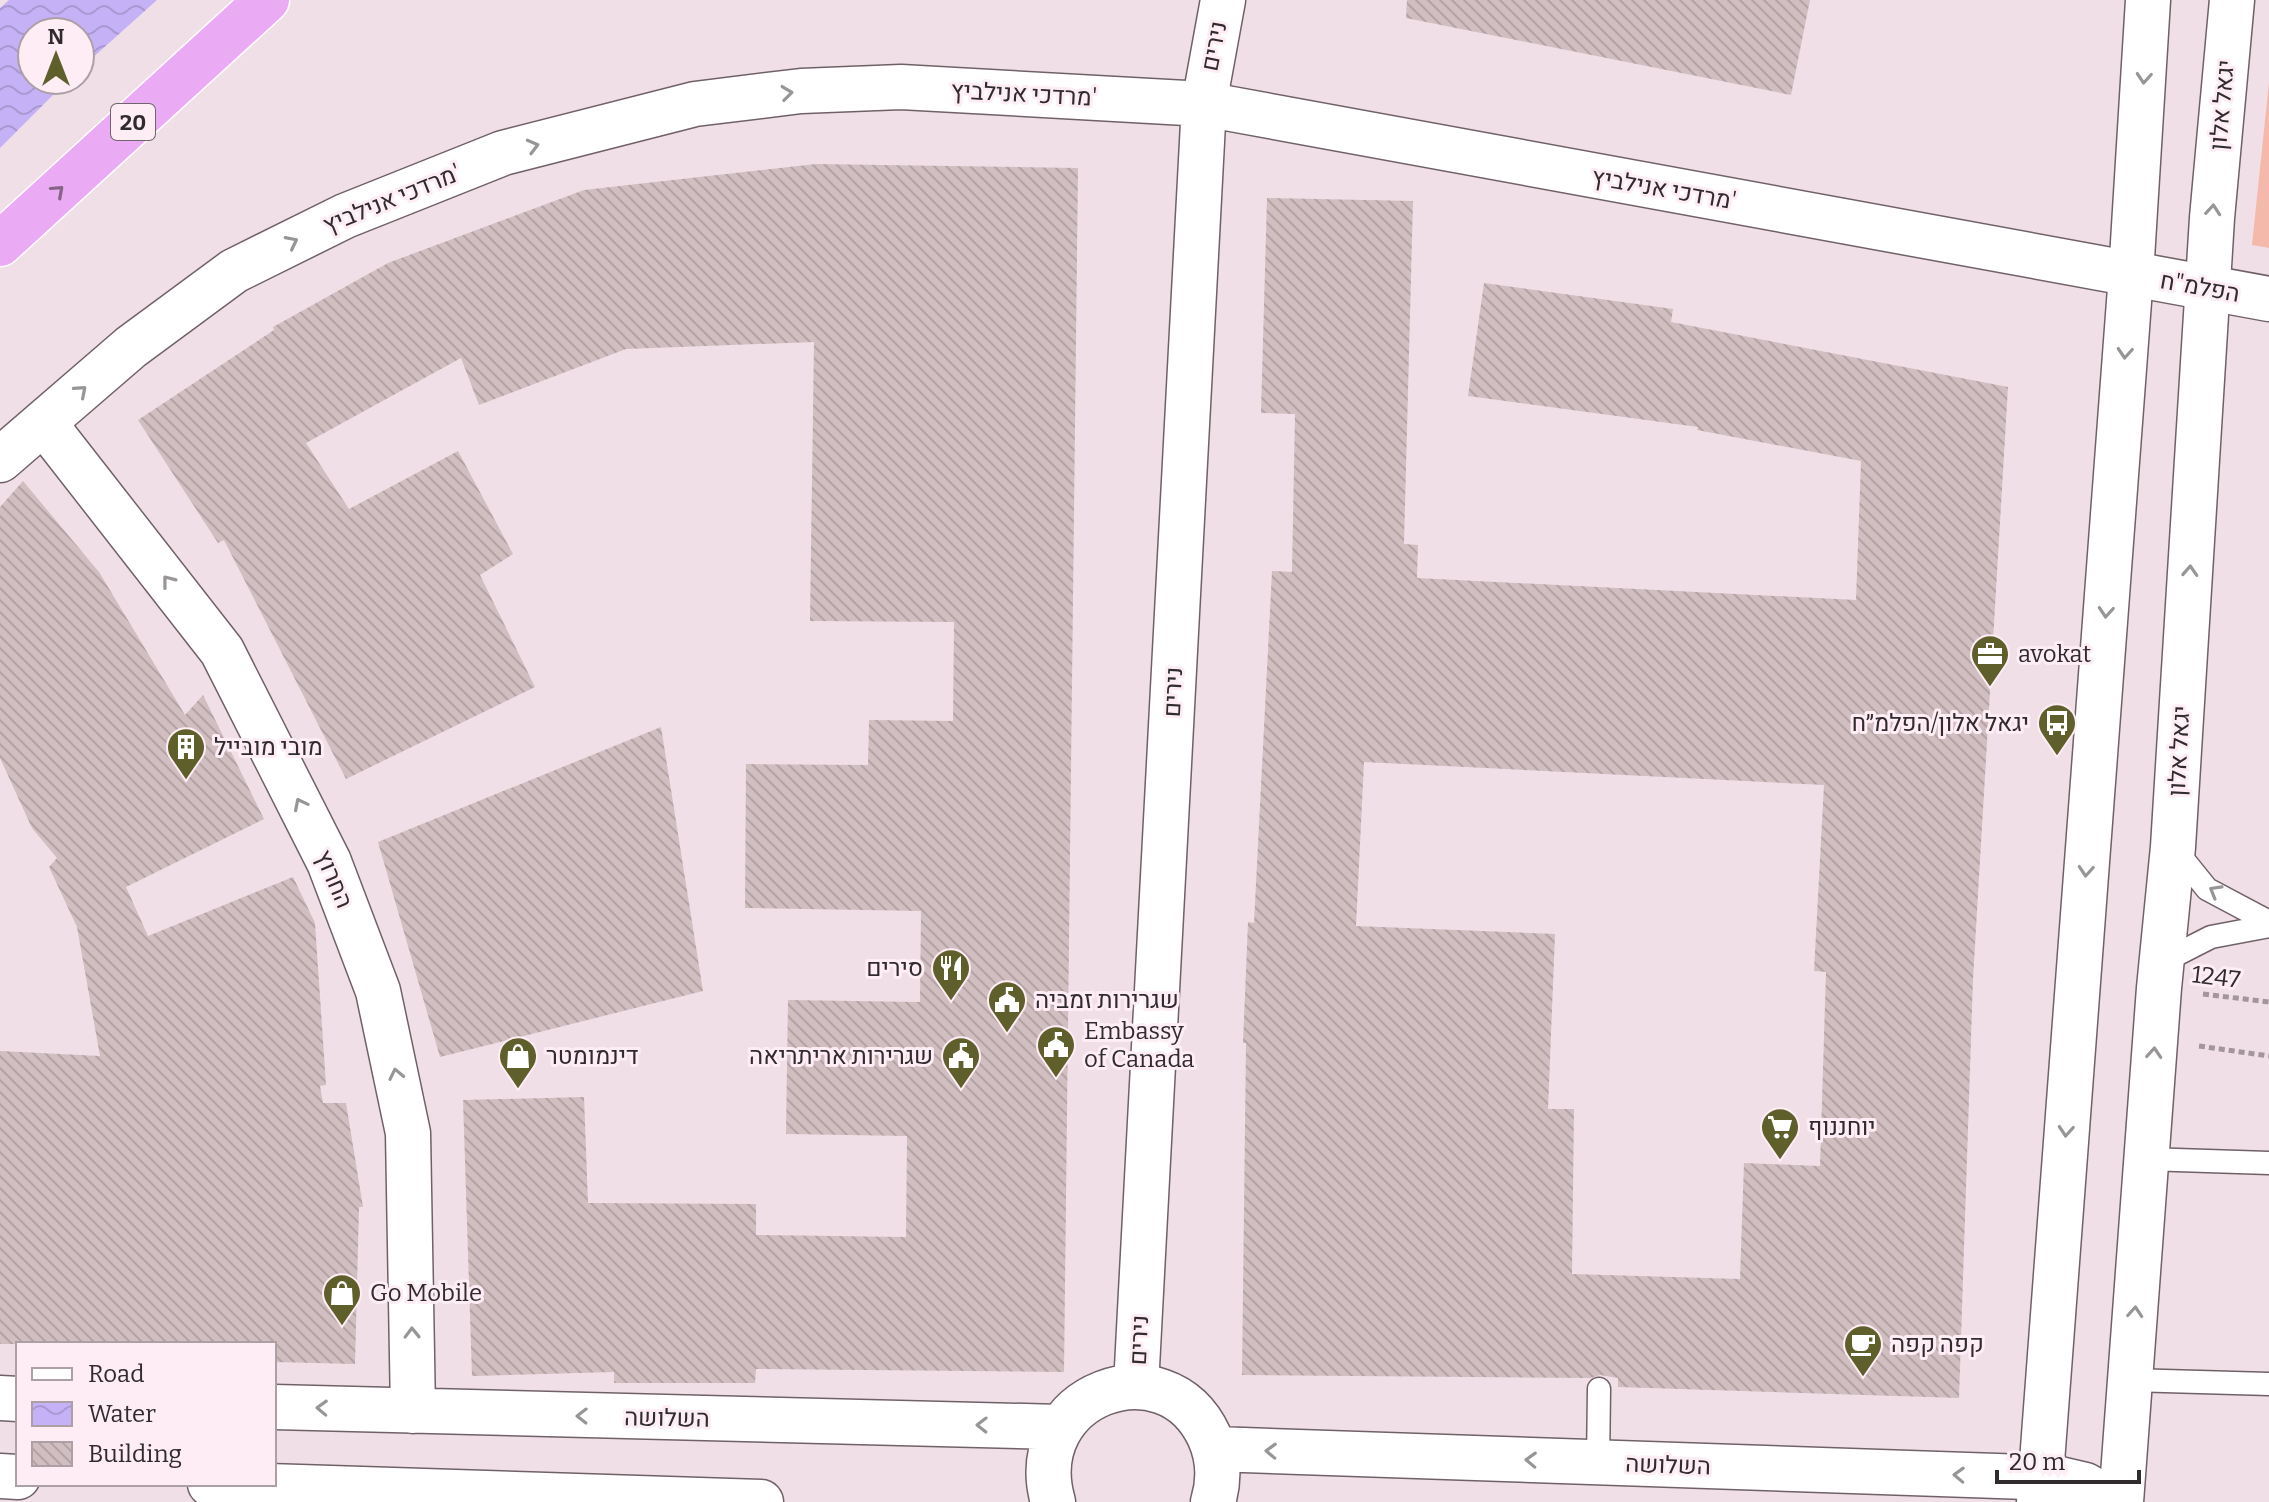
<svg xmlns="http://www.w3.org/2000/svg" width="2269" height="1502" font-family="Bitter,Heebo,serif">
	<defs>
		<pattern id="water-waves" width="16" height="10" patternUnits="userSpaceOnUse" patternTransform="scale(2)"><rect width="16" height="10" fill="#c5b1f5"/><path d="M0 5q4-4 8 0t8 0" fill="none" stroke="#aa98d2"/></pattern>
		<pattern id="building-back-hatch" width="6" height="6" patternUnits="userSpaceOnUse" patternTransform="scale(2)"><rect width="6" height="6" fill="#d1bec0"/><path d="M-1 5l2 2M0 0l6 6M5-1l2 2" fill="none" stroke="#b4a3a5"/></pattern>
	</defs>
	<rect width="100%" height="100%" fill="#f1dfe8"/>
	<!-- park -->
	<path fill="#f4b9aa" d="M2269,82V248L2252,245Z"/>
	<!-- water -->
	<path fill="url(#water-waves)" d="M9,0H157L80,69V32H32V80H68L0,148V8Z"/>
	<!-- building -->
	<path fill="url(#building-back-hatch)" fill-rule="evenodd" d="M1407,0H1810L1791,95L1406,18Z
		M816,164L1078,168L1064,1372L756,1369L755,1383H614V1372L472,1376L463,1100L584,1097L588,1203L756,1204V1235L906,1237L907,1136L786,1134L788,1000L920,1002L921,911L745,908L746,764L868,765L869,720L953,721L954,622L810,621L814,342L626,349L479,405L461,358L306,443L349,509L458,451L513,554L480,575L535,687L346,779L224,540L218,543L138,420L274,330L273,327L388,263L584,190Z
		M1267,198L1413,201L1404,544L1418,545L1417,578L1856,600L1861,461L1697,430L1698,427L1468,396L1484,283L1673,309L1671,322L2008,387L1973,979L1959,1398L1618,1387V1378L1600,1375L1591,1378L1242,1375L1246,1043H1243L1248,922L1254,923L1272,571L1292,572L1295,414L1261,413ZM1364,762L1824,785L1814,971L1826,972L1820,1166L1744,1163L1740,1279L1572,1274L1574,1109H1548L1555,934L1356,926Z
		M23,481L99,572L185,715L203,695L264,819L126,887L148,936L293,877L315,923L326,1085L320,1086L323,1103H346L363,1207H359L355,1364L274,1362V1344H0V1051L100,1056L77,927L49,867L57,858L32,828L0,758V507Z
		M661,727L703,991L440,1057L378,842Z"/>
	<g fill="none" stroke-linecap="round" stroke-linejoin="round">
		<defs>
			<path id="lane" d="M2174,848L2207,889L2269,922
				M2162,962L2211,937L2269,926
				M2146,1159L2269,1163
				M2130,1380L2269,1384
				M1598,1463L1599,1389"/>
			<path id="street" d="M44,423L222,651L329,862L378,991L408,1133L413,1411
				M0,460L131,347L234,271L345,216L503,153L695,104L801,91L901,87L1204,104L2269,299
				M1136,1386L1204,104L1223,0
				M0,1398L18,1399
				M274,1407L1060,1427
				M1215,1449L2055,1478L2085,1485L2115,1502
				M0,1476L18,1477
				M210,1484L761,1502
				M1053,1502C1022,1394 1165,1342 1209,1436C1219,1458 1220,1479 1213,1502"/>
			<path id="secondary" d="M2039,1502L2131,275L2148,0
				M2121,1502L2159,988L2173,847L2212,218L2232,0"/>
			<path id="highway" d="M0,244L267,0"/>
		</defs>
		<!-- lane casing -->
		<use href="#lane" stroke="#706168" stroke-width="25"/>
		<!-- street casing -->
		<use href="#street" stroke="#706168" stroke-width="47"/>
		<!-- secondary casing -->
		<use href="#secondary" stroke="#706168" stroke-width="47"/>
		<!-- highway casing -->
		<use href="#highway" stroke="#fff" stroke-width="47"/>
		<!-- path -->
		<path stroke="#a2959b" stroke-width="5" stroke-dasharray="6 4" stroke-linecap="butt" d="M2203,994L2269,1002
			M2199,1046L2269,1056"/>
		<!-- lane -->
		<use href="#lane" stroke="#fff" stroke-width="22"/>
		<!-- street -->
		<use href="#street" stroke="#fff" stroke-width="44"/>
		<!-- secondary -->
		<use href="#secondary" stroke="#fff" stroke-width="44"/>
		<!-- highway -->
		<use href="#highway" stroke="#ebaaf4" stroke-width="44"/>
	</g>
	<!-- one-way arrows -->
	<defs><path id="oneway-chevron" d="M-2-3.5L2.5 0L-2 3.5" fill="none" stroke-width="1.6" stroke-linecap="round" stroke-linejoin="round" transform="scale(2)"/></defs>
	<g stroke="#989596">
		<use href="#oneway-chevron" transform="translate(2144 78) rotate(94)"/>
		<use href="#oneway-chevron" transform="translate(787 93) rotate(-7)"/>
		<use href="#oneway-chevron" transform="translate(533 146) rotate(-15)"/>
		<use href="#oneway-chevron" transform="translate(2213 210) rotate(-85)"/>
		<use href="#oneway-chevron" transform="translate(292 242) rotate(-27)"/>
		<use href="#oneway-chevron" transform="translate(2125 353) rotate(94)"/>
		<use href="#oneway-chevron" transform="translate(81 391) rotate(-41)"/>
		<use href="#oneway-chevron" transform="translate(2190 571) rotate(-87)"/>
		<use href="#oneway-chevron" transform="translate(168 581) rotate(-128)"/>
		<use href="#oneway-chevron" transform="translate(2106 612) rotate(94)"/>
		<use href="#oneway-chevron" transform="translate(300 804) rotate(-117)"/>
		<use href="#oneway-chevron" transform="translate(2086 871) rotate(94)"/>
		<use href="#oneway-chevron" transform="translate(2215 891) rotate(-150)"/>
		<use href="#oneway-chevron" transform="translate(2154 1053) rotate(-86)"/>
		<use href="#oneway-chevron" transform="translate(396 1074) rotate(-102)"/>
		<use href="#oneway-chevron" transform="translate(2066 1131) rotate(94)"/>
		<use href="#oneway-chevron" transform="translate(2135 1312) rotate(-86)"/>
		<use href="#oneway-chevron" transform="translate(412 1333) rotate(-91)"/>
		<use href="#oneway-chevron" transform="translate(322 1408) rotate(-178)"/>
		<use href="#oneway-chevron" transform="translate(582 1416) rotate(-179)"/>
		<use href="#oneway-chevron" transform="translate(982 1425) rotate(-179)"/>
		<use href="#oneway-chevron" transform="translate(1271 1451) rotate(-178)"/>
		<use href="#oneway-chevron" transform="translate(1531 1460) rotate(-178)"/>
		<use href="#oneway-chevron" transform="translate(1959 1475) rotate(-178)"/>
	</g>
	<use stroke="#856487" href="#oneway-chevron" transform="translate(58 191) rotate(-42)"/>
	<!-- icons -->
	<defs>
		<symbol id="office-pin" viewBox="-11 -11 22 30"><path d="M0 17L-7.5 6A9.5 9.5 0 1 1 7.5 6Z" fill="#5f5f2b" stroke="#feedf5"/><path d="M-6-3h4V-5.5h4V-3h4V5H-6ZM-1-4.5V-3h2v-1.5ZM-6 0V1H6V0Z" fill="#fff"/></symbol>
		<symbol id="bus-pin" viewBox="-11 -11 22 30"><path d="M0 17L-7.5 6A9.5 9.5 0 1 1 7.5 6Z" fill="#5f5f2b" stroke="#feedf5"/><path d="M-5-6H5V4H4V6H2V4H-2V6H-4V4H-5ZM-3.5-4V0h7V-4ZM-3.5 1.2v1.5H-2V1.2ZM2 1.2v1.5H3.5V1.2Z" fill="#fff"/></symbol>
		<symbol id="building-pin" viewBox="-11 -11 22 30"><path d="M0 17L-7.5 6A9.5 9.5 0 1 1 7.5 6Z" fill="#5f5f2b" stroke="#feedf5"/><path d="M-4-6H4V6H1V3H-1V6H-4ZM-2.5-4.3h1.7v1.8h-1.7ZM.8-4.3h1.7v1.8H.8ZM-2.5-1h1.7V.8h-1.7ZM.8-1h1.7V.8H.8Z" fill="#fff"/></symbol>
		<symbol id="restaurant-pin" viewBox="-11 -11 22 30"><path d="M0 17L-7.5 6A9.5 9.5 0 1 1 7.5 6Z" fill="#5f5f2b" stroke="#feedf5"/><path d="M-5-6h1v4h1v-4h1v4h1v-4h1v5L-1.5 .5V6h-2V.5L-5-1ZM5-6V6H3V1.5H1.5Q1.5-4 5-6Z" fill="#fff"/></symbol>
		<symbol id="civic-pin" viewBox="-11 -11 22 30"><path d="M0 17L-7.5 6A9.5 9.5 0 1 1 7.5 6Z" fill="#5f5f2b" stroke="#feedf5"/><path d="M-.6-6.5H3V-4.5H.6V-3L4-1V1h2V6H-6V1h2V-1L-.6-3ZM-1.2 2.5V6h2.4V2.5Z" fill="#fff"/></symbol>
		<symbol id="shop-pin" viewBox="-11 -11 22 30"><path d="M0 17L-7.5 6A9.5 9.5 0 1 1 7.5 6Z" fill="#5f5f2b" stroke="#feedf5"/><path d="M-5-2.5h2.3a2.7 3.5 0 0 1 5.4 0H5L5.5 6h-11ZM-1.5-2.5h3a1.5 2.3 0 0 0-3 0Z" fill="#fff"/></symbol>
		<symbol id="supermarket-pin" viewBox="-11 -11 22 30"><path d="M0 17L-7.5 6A9.5 9.5 0 1 1 7.5 6Z" fill="#5f5f2b" stroke="#feedf5"/><path d="M-6-5.5h2.5l.6 2H6L4.5 2H-2.5L-4.4-4H-6ZM-1.5 3.2a1.3 1.3 0 1 0 .1 0ZM3 3.2a1.3 1.3 0 1 0 .1 0Z" fill="#fff"/></symbol>
		<symbol id="cafe-pin" viewBox="-11 -11 22 30"><path d="M0 17L-7.5 6A9.5 9.5 0 1 1 7.5 6Z" fill="#5f5f2b" stroke="#feedf5"/><path d="M-5.5-4.5H6V0H3Q3 3.5 0 3.5H-2.5Q-5.5 3.5-5.5 0ZM3-3.2v2h1.7v-2ZM-6 4.5H4V6H-6Z" fill="#fff"/></symbol>
	</defs>
	<g fill-rule="evenodd">
		<use href="#office-pin" x="1968" y="632" width="44" height="60"/>
		<use href="#bus-pin" x="2035" y="701" width="44" height="60"/>
		<use href="#building-pin" x="164" y="725" width="44" height="60"/>
		<use href="#restaurant-pin" x="929" y="946" width="44" height="60"/>
		<use href="#civic-pin" x="985" y="978" width="44" height="60"/>
		<use href="#civic-pin" x="1034" y="1023" width="44" height="60"/>
		<use href="#shop-pin" x="496" y="1034" width="44" height="60"/>
		<use href="#civic-pin" x="939" y="1034" width="44" height="60"/>
		<use href="#supermarket-pin" x="1758" y="1105" width="44" height="60"/>
		<use href="#shop-pin" x="320" y="1271" width="44" height="60"/>
		<use href="#cafe-pin" x="1841" y="1322" width="44" height="60"/>
	</g>
	<g text-anchor="middle" stroke-width="6" stroke-linejoin="round" paint-order="stroke">
		<!-- shield labels -->
		<rect fill="#feedf5" stroke="#6e656a" stroke-width="2" x="111" y="104" width="44" height="36" rx="6"/>
		<g font-size="22" font-weight="bold" fill="#312b2e">
			<text x="133" y="130">20</text>
		</g>
		<!-- street labels -->
		<g font-size="24" fill="#312b2e" stroke="#feedf5">
			<text transform="translate(1214 46) rotate(-79)" y="8">נירים</text>
			<text transform="translate(1024 94) rotate(3)" y="8">מרדכי אנילביץ'</text>
			<text transform="translate(2222 105) rotate(-85)" y="8">יגאל אלון</text>
			<text transform="translate(1664 189) rotate(10)" y="8">מרדכי אנילביץ'</text>
			<text transform="translate(392 199) rotate(-22)" y="8">מרדכי אנילביץ'</text>
			<text transform="translate(2200 287) rotate(10)" y="8">הפלמ"ח</text>
			<text transform="translate(1173 692) rotate(-87)" y="8">נירים</text>
			<text transform="translate(2179 751) rotate(-87)" y="8">יגאל אלון</text>
			<text transform="translate(334 879) rotate(67)" y="8">החרוץ</text>
			<text transform="translate(2216 977) rotate(7)" y="8">1247</text>
			<text transform="translate(1139 1340) rotate(-87)" y="8">נירים</text>
			<text transform="translate(667 1418) rotate(1)" y="8">השלושה</text>
			<text transform="translate(1668 1465) rotate(2)" y="8">השלושה</text>
		</g>
		<!-- poi labels -->
		<g font-size="24" fill="#312b2e" stroke="#feedf5" text-anchor="start">
			<text x="2018" y="662">avokat</text>
			<text x="2029" y="731" text-anchor="end">יגאל אלון/הפלמ״ח</text>
			<text x="214" y="755">מובי מובייל</text>
			<text x="923" y="976" text-anchor="end">סירים</text>
			<text x="1035" y="1008">שגרירות זמביה</text>
			<text x="1084" y="1039">Embassy<tspan x="1084" dy="28">of Canada</tspan></text>
			<text x="546" y="1064">דינמומטר</text>
			<text x="933" y="1064" text-anchor="end">שגרירות אריתריאה</text>
			<text x="1808" y="1135">יוחננוף</text>
			<text x="370" y="1301">Go Mobile</text>
			<text x="1891" y="1352">קפה קפה</text>
		</g>
	</g>
	<!-- legend -->
	<rect x="16" y="1342" width="260" height="144" fill="#feedf5" stroke="#ac9fa5" stroke-width="2"/>
	<rect x="32" y="1368" width="40" height="12" fill="#ffffff" stroke="#ac9fa5" stroke-width="2"/>
	<text x="88" y="1382" font-size="24" fill="#312b2e">Road</text>
	<rect x="32" y="1402" width="40" height="24" fill="url(#water-waves)" stroke="#ac9fa5" stroke-width="2"/>
	<text x="88" y="1422" font-size="24" fill="#312b2e">Water</text>
	<rect x="32" y="1442" width="40" height="24" fill="url(#building-back-hatch)" stroke="#ac9fa5" stroke-width="2"/>
	<text x="88" y="1462" font-size="24" fill="#312b2e">Building</text>
	<!-- north arrow -->
	<g transform="translate(56 56)"><circle r="38" fill="#feedf5" stroke="#ac9fa5" stroke-width="2"/>
	<path d="M0-6L14 30L0 20L-14 30Z" fill="#5f5f2b"/>
	<text y="-12" font-size="22" font-weight="bold" text-anchor="middle" fill="#312b2e">N</text>
	</g>
	<!-- scale -->
	<path d="M1997 1470v12h142v-12" fill="none" stroke="#312b2e" stroke-width="4"/>
	<text x="2009" y="1470" font-size="24" fill="#312b2e" stroke="#feedf5" stroke-width="6" paint-order="stroke">20 m</text>
</svg>
